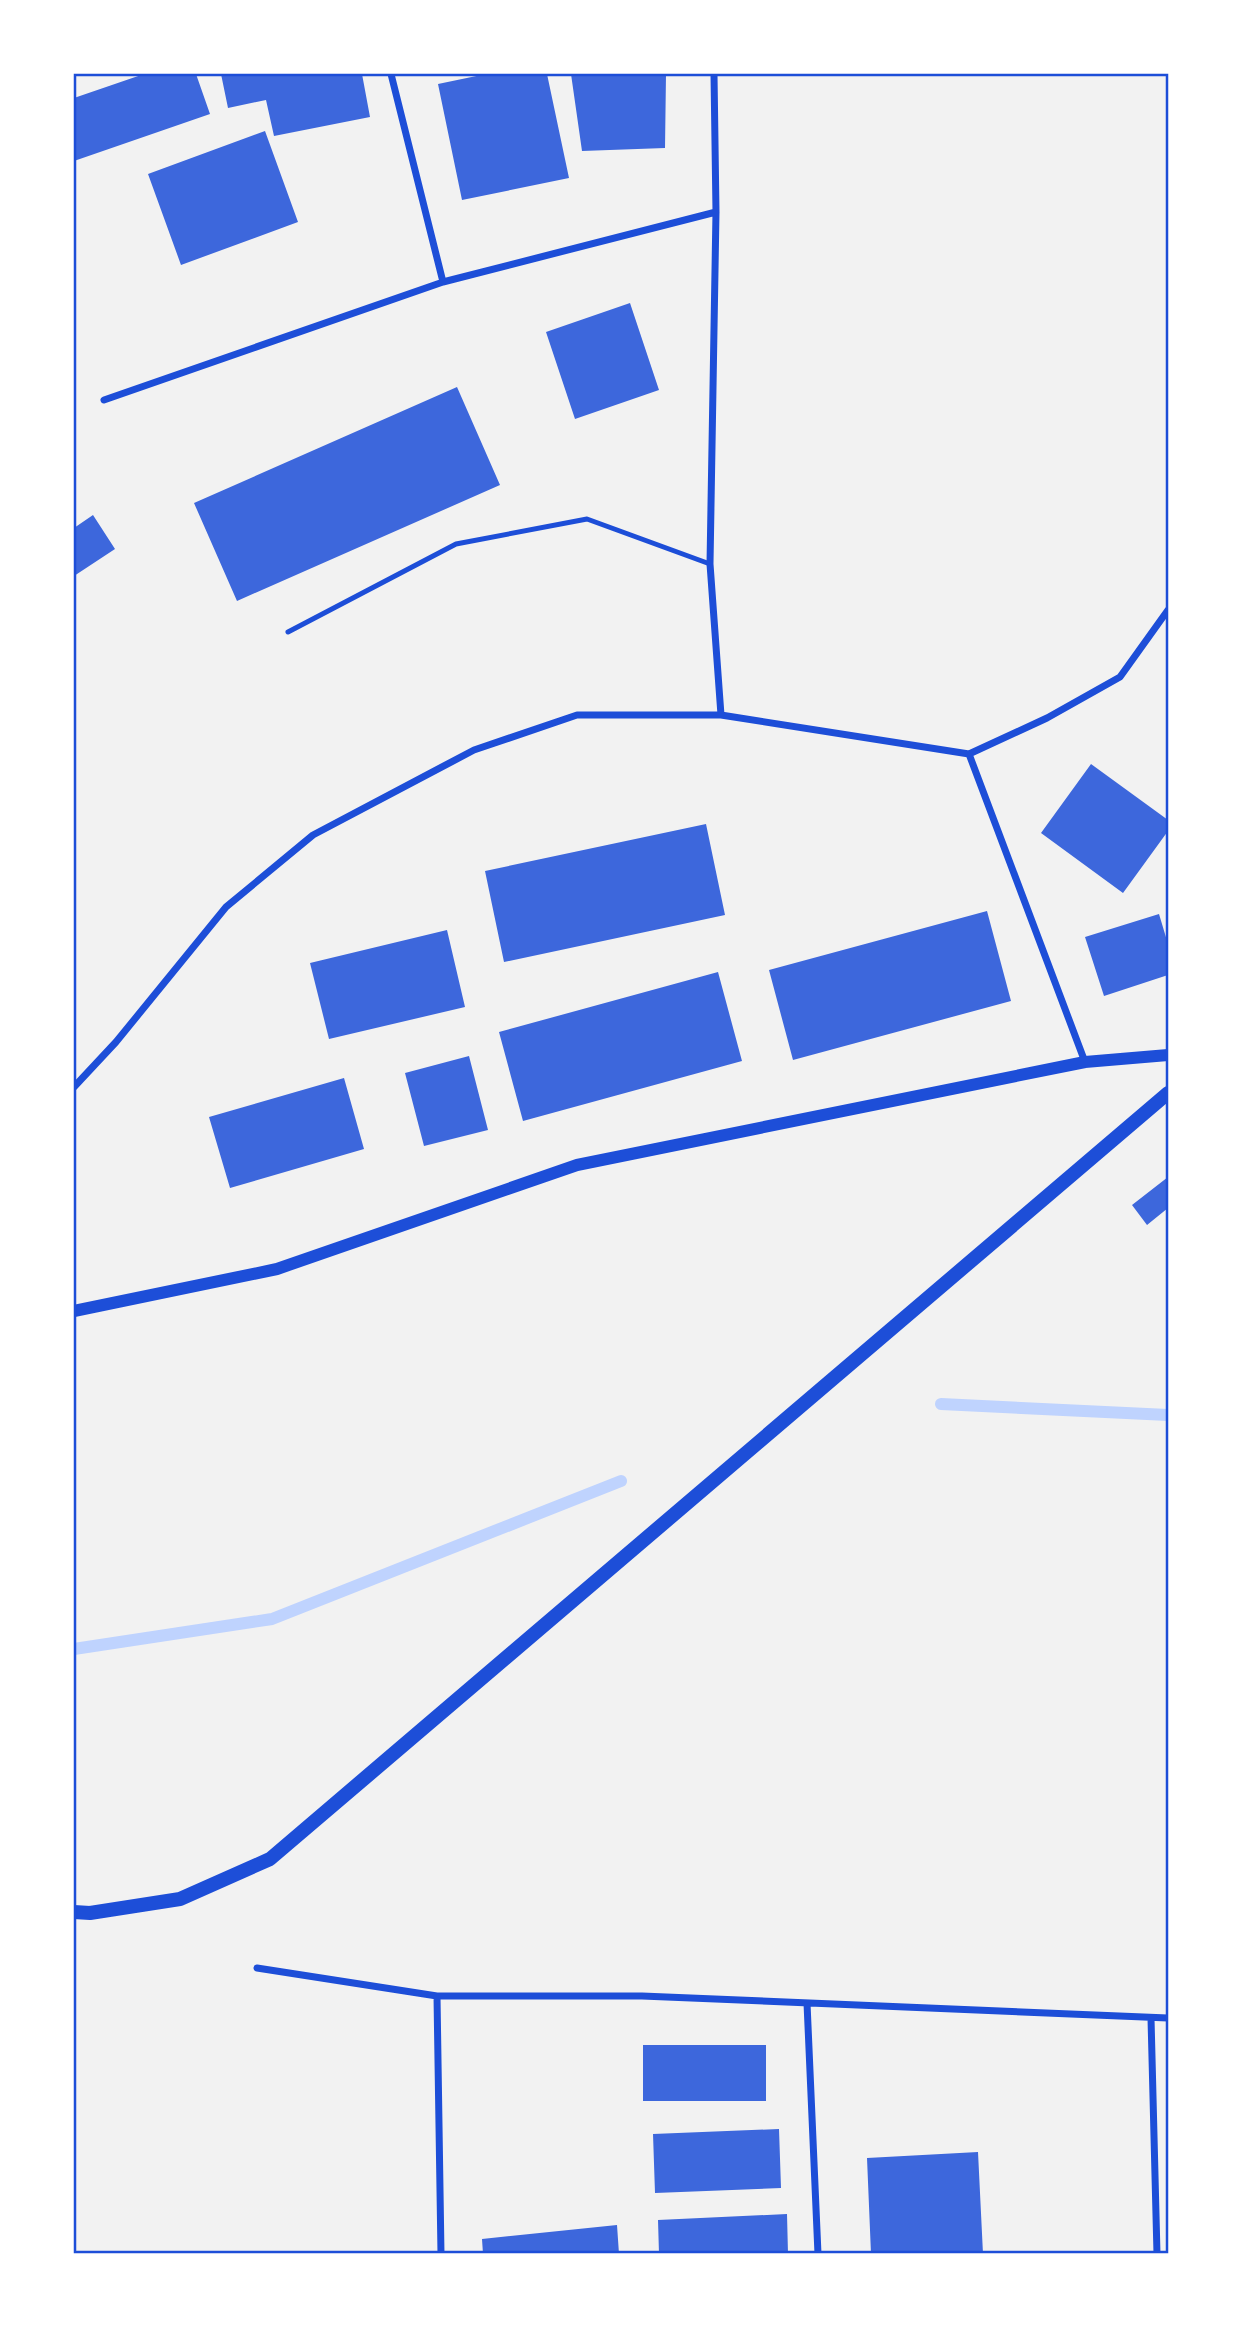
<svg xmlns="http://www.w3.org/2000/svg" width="1242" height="2327" font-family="Signika,sans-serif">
	<rect width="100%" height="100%" fill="#f2f2f2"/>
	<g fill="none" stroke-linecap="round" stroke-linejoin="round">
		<!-- stream -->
		<path stroke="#bfd3fe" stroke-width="12" d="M941,1404L1168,1415
			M74,1649L272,1619L621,1481"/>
	</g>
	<!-- building -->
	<path fill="#3d67dc" d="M144,74H196L210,114L74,161V98Z
		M221,74H362L370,117L274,136L266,100L228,108Z
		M486,74H547L569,178L462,200L438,84Z
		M571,74H666L665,148L582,151Z
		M265,131L298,222L181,265L148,174Z
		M630,303L659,390L575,419L546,332Z
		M457,387L500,485L237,601L194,503Z
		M93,515L115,549L74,576V528Z
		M1091,764L1168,820V831L1123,893L1041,833Z
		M706,824L725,915L504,962L485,871Z
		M987,911L1011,1001L793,1060L769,970Z
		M1159,914L1168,944V975L1104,996L1085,937Z
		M447,930L465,1007L329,1039L310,963Z
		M718,972L742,1061L523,1121L499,1032Z
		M469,1056L488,1130L424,1146L405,1073Z
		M344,1078L364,1149L230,1188L209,1117Z
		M1168,1177V1208L1147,1225L1132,1205Z
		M643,2045H766V2101H643Z
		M779,2129L781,2188L655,2193L653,2134Z
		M978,2152L983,2254H871L867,2158Z
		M787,2214L788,2254H659L658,2220Z
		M617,2225L619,2254H483L482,2239Z"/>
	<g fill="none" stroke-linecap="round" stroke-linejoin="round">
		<!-- service -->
		<path stroke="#1d4ed8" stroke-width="5" d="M288,632L456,544L587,519L710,564"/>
		<!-- minor -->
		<path stroke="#1d4ed8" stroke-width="7" d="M391,74L443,282
			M714,74L716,212L710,564L721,715
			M104,400L443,282L716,212
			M969,754L1085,1062
			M74,1087L116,1042L226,907L313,835L474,750L577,715H721L969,754L1047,718L1120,677L1168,610
			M257,1968L437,1996
			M807,2003L818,2254
			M1151,2018L1157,2254
			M441,2254L437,1996H642L1168,2018"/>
		<!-- tertiary -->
		<path stroke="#1d4ed8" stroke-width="12" d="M74,1311L277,1269L577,1165L1085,1062L1168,1055"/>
		<!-- secondary -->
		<path stroke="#1d4ed8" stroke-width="14" d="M74,1912L90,1913L180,1899L270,1859L1168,1093"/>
	</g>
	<!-- border -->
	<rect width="1242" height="2327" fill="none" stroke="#ffffff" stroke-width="150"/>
	<rect x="75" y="75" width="1092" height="2177" fill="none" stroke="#1d4ed8" stroke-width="2.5"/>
</svg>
